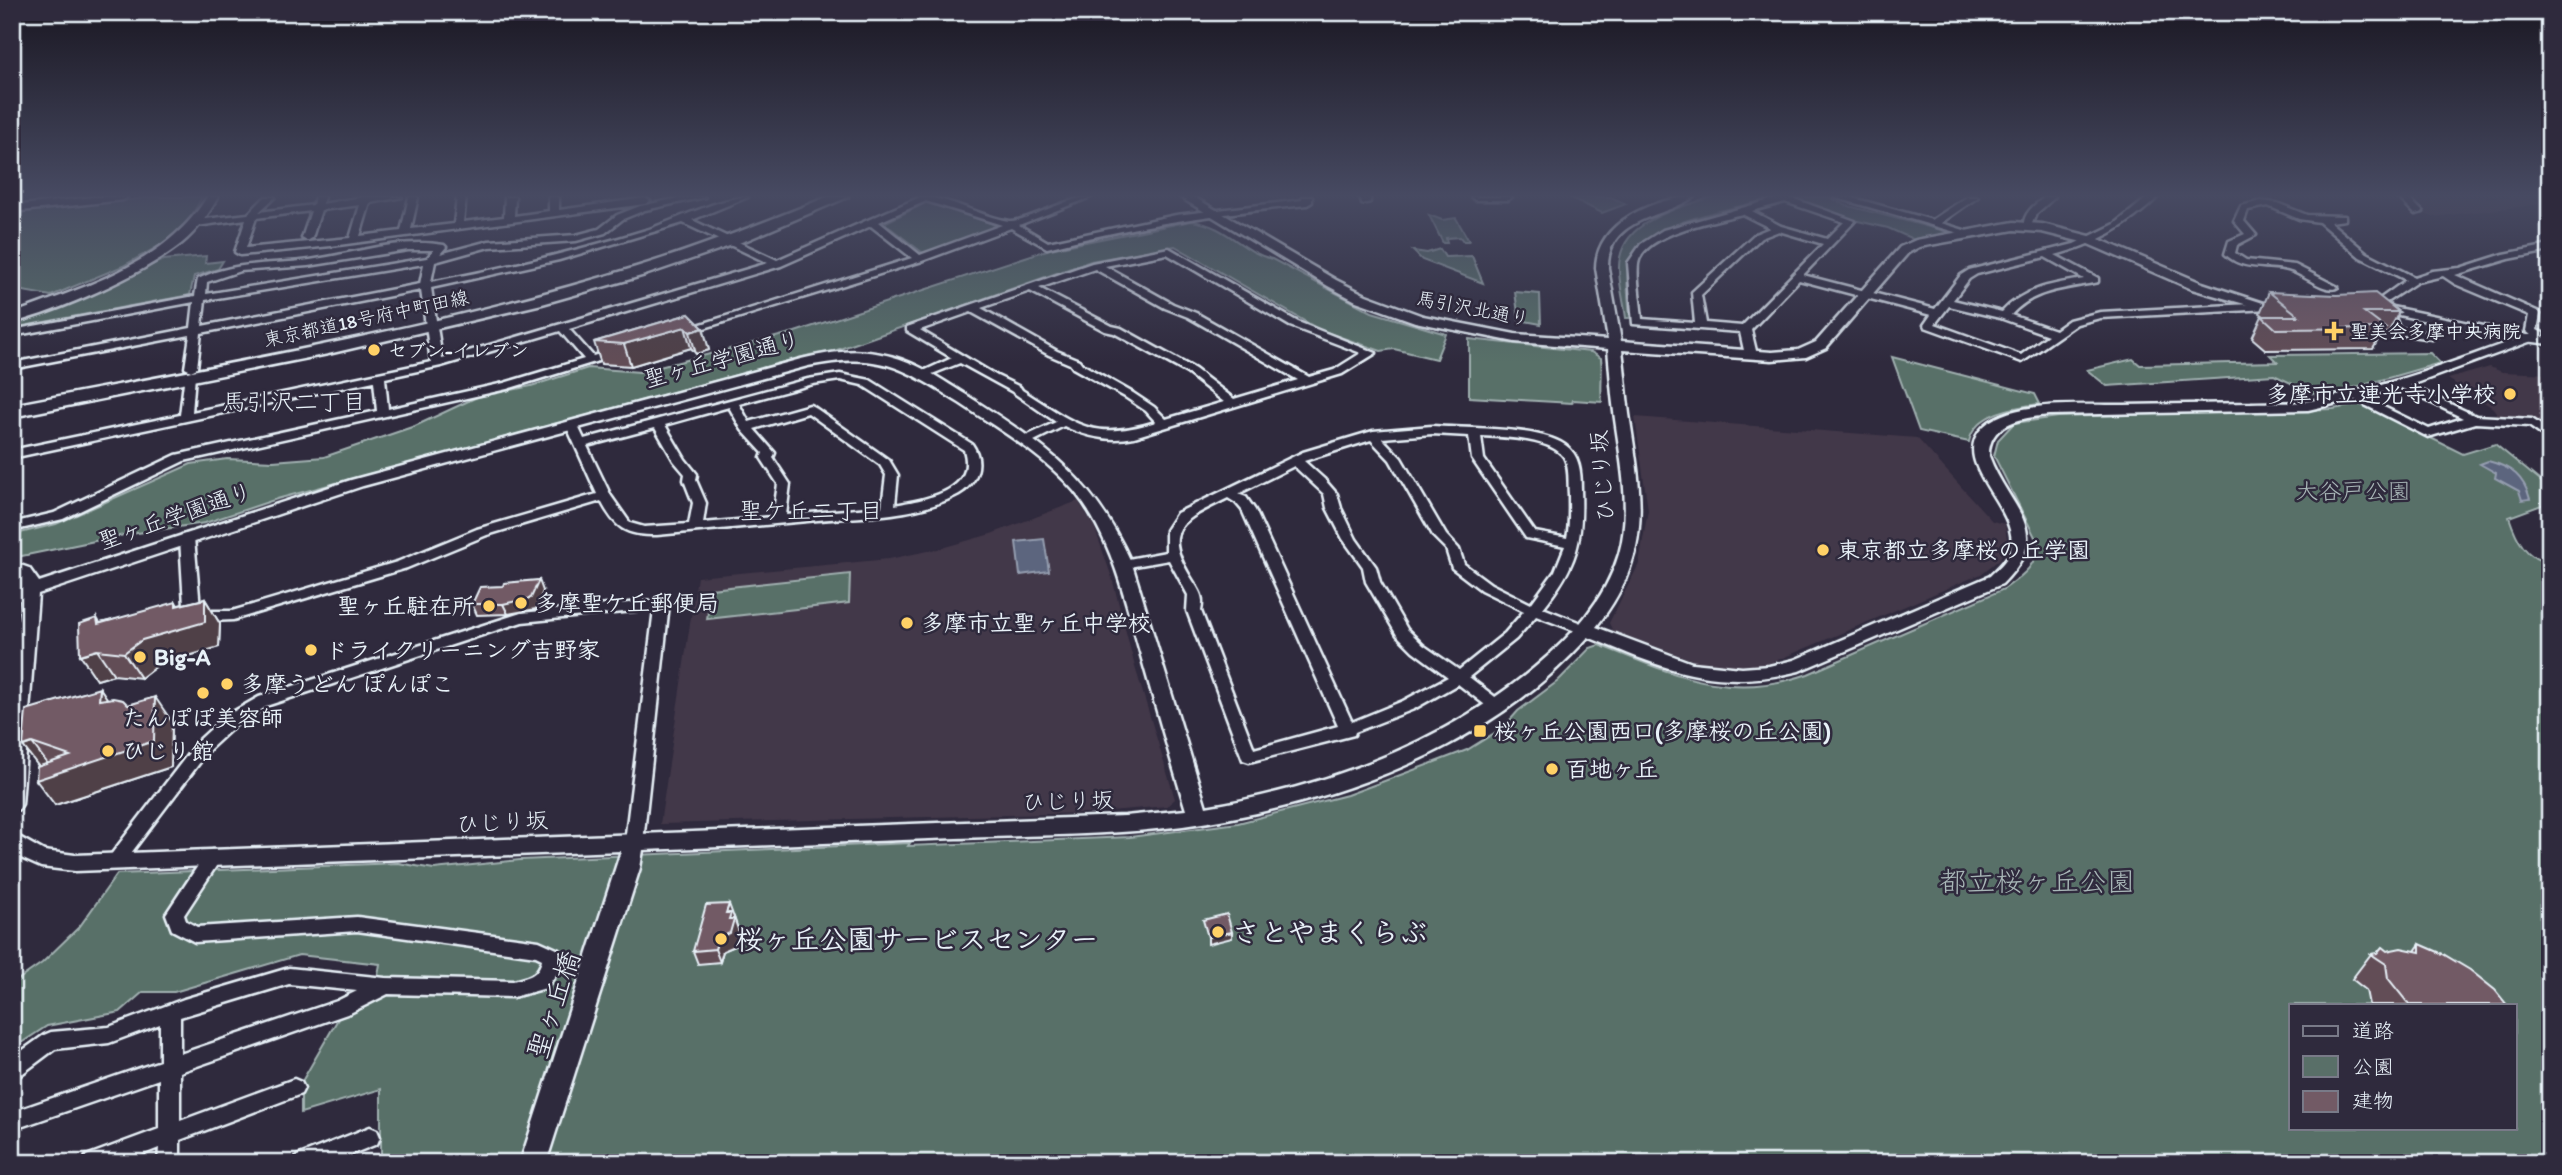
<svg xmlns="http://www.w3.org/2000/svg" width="2562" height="1175" font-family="Itim,'Klee One',sans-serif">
	<rect width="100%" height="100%" fill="#2f2a3d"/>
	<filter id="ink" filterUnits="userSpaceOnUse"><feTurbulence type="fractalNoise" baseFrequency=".0143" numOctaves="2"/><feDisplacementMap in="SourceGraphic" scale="14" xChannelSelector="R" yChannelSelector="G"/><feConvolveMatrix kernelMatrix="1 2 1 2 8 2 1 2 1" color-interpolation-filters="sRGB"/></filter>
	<g filter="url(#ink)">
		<!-- built -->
		<path fill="#433849" d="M2406,197H2530L2543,204L2432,217L2420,211Z
			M2490,367L2502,372L2550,374V431L2534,420L2500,418L2493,408L2448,379Z
			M1635,417L1917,438L1992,521L2005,524L2007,540L2000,559L1981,574L1768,664L1739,666L1700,663L1613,631L1609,623L1639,564L1648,510Z
			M1078,501L1094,526L1112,578L1135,667L1175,799L1167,806L1087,813L660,824L697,577L889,559L938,549L991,534Z"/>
		<!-- green -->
		<path fill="#596f68" stroke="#a0b0b0" stroke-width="2" fill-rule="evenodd" d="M155,197H202L188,222L164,243L123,266L51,296L12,289V213Z
			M1569,197H1611L1626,204L1602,213Z
			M1711,197H1780C1743,207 1646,220 1631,259C1624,277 1629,299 1630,318H1626C1624,302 1619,285 1619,269C1618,221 1675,210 1711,197Z
			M1788,197H1829L1845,205L1956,234L1917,241L1888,228L1832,215Z
			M928,202L999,226L923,253L884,223Z
			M1429,215L1442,220L1456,218L1469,241H1463L1460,237L1446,238L1447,243H1443Z
			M1192,221C1228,226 1240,251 1272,259L1372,312L1446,334L1436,359L1394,349L1381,351L1320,330L1175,246L1091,261L834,351L810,355L277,499L205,523L124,535L12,558V535L56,524L191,464L227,459L273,461L324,457L415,426L477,397L531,386L588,368L640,372L795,332L1050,249Z
			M1440,249L1445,257L1472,256L1483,283L1422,260L1413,251L1427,253Z
			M206,256L205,263L223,261L218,269L194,276L190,295L12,328V326L163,260Z
			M1515,292L1540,294L1541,324L1519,320Z
			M1469,339L1591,352L1601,358C1603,373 1600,387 1602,402L1573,400L1572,403L1469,397Z
			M2430,353L2440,363L2343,391L2316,395L2274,375L2107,386L2087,370L2133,359L2140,365L2277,362L2270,355Z
			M1892,357L2035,394L2040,404C2015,407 1975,412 1969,442L1919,431Z
			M2362,404L2463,454L2495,444L2550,489V502L2509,517C2516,538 2526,560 2550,563V1163H381V1089L301,1113V1083L338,1019L374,999L380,964L299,955L174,992H143L120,1012L47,1026L12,1049V984L42,963L80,926L117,874L398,863L434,869L520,860L910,843L908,846L1130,837L1238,823L1347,795L1467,750L1504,727L1518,711L1558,681L1590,648L1599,645C1673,674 1728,702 1808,674L2004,589C2022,576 2039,565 2037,541L1994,456L1998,440L2014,423L2058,417L2333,409ZM2291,1005H2515V1128H2291Z
			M850,574L849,603L707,619L711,589Z"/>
		<!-- water -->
		<path fill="#5c657e" stroke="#949daf" stroke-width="2" d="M2488,461C2512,467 2524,477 2530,499L2522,500L2519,491L2495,478L2496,473L2480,464Z
			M1044,539L1049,571L1020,575L1016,542Z"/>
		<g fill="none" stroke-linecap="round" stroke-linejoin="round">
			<defs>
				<path id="minor" d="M94,197H127L123,200L12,212V206Z
					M265,197H275L259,212L313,205L315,197H324L322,204L362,197H402L370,203L360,236L401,231L409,197H418L411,229L454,224L457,197H466L463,222L504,217L505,197H515L514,216L549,211V197H559V210L645,198L650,201L645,204L331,246L240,255L235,252L246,219L197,226L192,223L197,220L248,214ZM360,205L350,238L246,248L256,218L311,211L302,238L307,241L312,238L321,210Z
					M684,197H705L645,210L623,219L605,233L576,241L489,247L435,262L431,282C503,268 575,252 646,230C674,221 721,197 748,197L692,220L777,260L920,197C951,197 978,216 1009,221C1024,223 1066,197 1091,197L1019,225L1048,242L1176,215L1302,200V197H1312V202L1307,205C1219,213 1133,226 1047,248L1011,228L922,261L688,333L684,334L679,331L912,258L871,226L781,266L569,329L593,356L617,349L621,350V354L507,389L184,461L63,519L12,531V523L54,513L176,455L377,411L374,381L12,458V450L180,415L185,374H193L195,376L192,412L431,362L421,290L201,333L197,368L191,371L185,368L190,335L12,369V363L191,328L194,302L12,336V330L195,296L198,279C234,261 272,265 310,260C353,254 400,237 444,245L446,247L440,254L489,241L576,235L599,229L617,215L640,206ZM926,201L1002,225L920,255L879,222ZM683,223L768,263L442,359L431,288L559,260ZM408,250H434L427,258L206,294L207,282L240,271L308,266ZM424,264L420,284L202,326L205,300ZM560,331L584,359L504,383L388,409L385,378L441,366Z
					M1360,197H1370V202L1362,204Z
					M1471,197H1512L1508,200H1475Z
					M1781,197H1789L1855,221L1803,275L1935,309L1961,275L1969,270L2074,244L2115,224L2148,197H2158C2129,226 2094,245 2055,255L2098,278V282C2066,289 2034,289 2011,315L2055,330L2069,320L2100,312L2269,303L2274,306L2269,309L2100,318L2077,324L2022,362L1925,327L1924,325L1931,315L1799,280L1751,330L1757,355L1755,357H1747L1745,355L1740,332L1633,324L1628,263L1641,244L1663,230ZM1785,202L1844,222L1827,239L1781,226L1752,211ZM1742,214L1770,228L1755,234L1692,292L1695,323L1642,319C1641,304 1636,279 1638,264C1643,233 1716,221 1742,214ZM1779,231L1823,244L1742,326L1706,323L1701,295L1761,238ZM2045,257L2084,279C2052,284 2024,288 2002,312L1953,300L1969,279L1977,274ZM1949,306L2000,318L2048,335L2021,355L1935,324Z
					M1834,197H1850L1932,220L1967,197H1978L1941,223L1977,234L1969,236Z
					M2045,197H2055L2036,214L2030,228H2024C2022,214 2034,205 2045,197Z
					M2398,197H2408L2423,212L2415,214Z
					M2261,201L2277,203L2307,215L2345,216V220L2330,222L2367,253L2414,277L2432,271L2460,268L2504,254L2550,245V251L2509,259L2455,275L2539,312L2540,314L2537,330L2543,333V337L2550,338V344L2517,340L2394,314L2399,328L2432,333L2437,336L2432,339L2390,333L2383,312L2376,310L2374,303L2406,280L2360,257L2319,222L2299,219L2268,206L2248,210L2244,221L2256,235L2237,245L2235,253L2246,260L2295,265L2338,287C2327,295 2302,273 2288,270C2265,264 2244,272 2225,254L2229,241L2245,234L2234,221L2241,206ZM2443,276L2455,284L2529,315L2526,331L2532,336L2392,307L2385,303L2417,282Z
					M1169,248L1298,322L1376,353L1342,374L1134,437C1110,442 1087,437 1064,426L1028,444L1024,443L1022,440L1024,437L1056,422L1011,391L960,363L927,376H919L917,374L952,358L907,331V327L1092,263ZM1167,254L1290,326L1361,353L1334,370L1309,377L1196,313L1173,304L1105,266ZM1095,269L1165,308L1188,317L1298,380L1234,399L1195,369L1121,328L1112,326L1039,288ZM1030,291L1105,331L1114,333L1187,373L1224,402L1166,419L1154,407L1133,393L1082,364L1079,360L1057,351L981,308ZM971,312L1049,355L1070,364L1073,368L1125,397L1146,411L1156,422C1091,442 1076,424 1022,390L1020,387L997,376L920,330Z
					M840,374L870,380L972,444C985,462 977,484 959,494C918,517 864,516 818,520C764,525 711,530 657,535C625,535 616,529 601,501L487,535L407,568L233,620L210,621L189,614L184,605L180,538L182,535L187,534L194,538L200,608L211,611H232L397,562L477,529L597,494L566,425L568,422H576L584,439L808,379ZM840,380L862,385L964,450C977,492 926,499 895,505L898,475L889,460L814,407L810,405L749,422L739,404L813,384ZM729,407L742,430L763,453L761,458L778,484L773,517L703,523L706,503L696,480L697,474L685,459L665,425ZM808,413L880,465L886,475L882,507L786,515L790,484L773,458L775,453L754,429ZM655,428L674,461L685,474L684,480L693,503L689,524L644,527L630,523L611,496L587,446Z
					M2401,381L2476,416L2532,419L2550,431V441L2529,426L2475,423L2428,437L2349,397L2355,394L2359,395L2429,429L2463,418L2397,386V382Z
					M1432,426C1466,429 1537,426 1565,445C1580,455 1581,473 1581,489C1583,542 1577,566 1543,608L1591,627L1593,630L1586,635L1536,616L1516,639L1469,677L1503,703L1506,707L1503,711H1493L1458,684L1414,709L1355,732L1354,735L1249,762L1243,760L1187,611L1188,595L1169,560L1123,568L1116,564L1123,560L1166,552V530L1177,513L1303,452L1373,431ZM1432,434L1469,436L1472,459L1526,538L1565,546L1555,571L1531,604L1491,584L1464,564L1459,549L1446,535L1401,458L1382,438ZM1481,436C1502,437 1551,438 1564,457C1570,467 1568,483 1569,494C1569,509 1570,523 1567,538L1535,532L1484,459ZM1371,440L1390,460L1434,537L1446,549L1452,568L1481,590L1524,611L1505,633L1459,670L1423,645L1407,629L1380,582L1376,567L1356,539L1341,508L1337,494L1324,479L1304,461ZM1294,466L1324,494L1327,508L1343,539L1363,567L1366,582L1397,635L1413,651L1448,677L1403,701L1352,722L1255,510L1246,497L1238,494ZM1228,498L1236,503L1242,510L1338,726L1254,749L1201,611C1204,597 1200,592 1193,581C1159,528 1182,521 1228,498Z
					M662,600L669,604L643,842L640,847L634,848L628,847L625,842L654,609L522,622L269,705L236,725L210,749L122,865L116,867L110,865L107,860L198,741L224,717L259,697L521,613Z
					M213,850L219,852L222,857L184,915L186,921L197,927L357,917L539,941L559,950L561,955L558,972L546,988L539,990L513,997L388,994L350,1013L180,1072V1121L294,1079L301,1082L304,1088L301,1094L180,1140V1163H158L159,1148L121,1163H84L86,1156L159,1129V1079L12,1130V1112L160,1061V1024L109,1043L55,1049L19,1076L12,1079V1058L44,1035L51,1032L109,1027L184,999L289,968L385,978L513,981C528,977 539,976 542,959L536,956L357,931L195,942L172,930L166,914L207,852ZM289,984L357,991L337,1001L180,1054V1017Z
					M370,1127L377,1130L380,1137L377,1144L330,1163H295L297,1156Z"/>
				<path id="tertiary" d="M207,197H218C208,215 198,230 182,243C142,275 62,310 12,323V314C83,287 165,265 207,197Z
					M1180,197H1194L1336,280L1366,295L1423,316L1515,334L1608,340L1596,268C1596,222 1656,197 1694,197C1664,218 1607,217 1608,268L1621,341L1772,352L1798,350L1816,342L1900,247L1916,240L2014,222L2042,224L2094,237L2202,283L2269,305L2262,309L2192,289L2086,243L2042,232L2014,230L1919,247L1908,253L1826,348L1806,357L1772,360L1622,350C1625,371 1626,392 1629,414C1642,499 1654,554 1596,627L1692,663L1742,668L1769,666L1794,660L1990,576C1997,569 2006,562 2010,552C2024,509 1945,464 1984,426C2013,399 2086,406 2124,405C2166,404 2209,404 2251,403C2270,402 2291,404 2310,401C2385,389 2457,360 2528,335H2538L2540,338L2406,387L2308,410L2049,415C2021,418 1988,423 1989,456C2009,510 2056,530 2002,584L1799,671C1715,692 1665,669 1588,637C1487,751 1329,806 1183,826C1108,836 1031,835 956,838C852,842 747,846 643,850L640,868L546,1163H520L621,851L75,871L41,867L12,854V833L44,851L75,855L1125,816L1186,810C1170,757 1155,705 1140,652C1124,596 1112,537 1074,491C1043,455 1000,430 961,404C903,367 879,351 808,366L363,486L38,594L22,804L19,809L12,812V684L20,600L12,602V591L21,588V582L12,574V562L29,568L39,582L351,480L801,359C827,353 854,348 881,354C915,360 942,380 971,398C1047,447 1094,479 1132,564L1206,807C1325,787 1440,745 1534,668C1571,637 1605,601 1619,554C1632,508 1620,458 1614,412C1611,391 1610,370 1608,349L1515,342L1415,322L1356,301L1328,286Z"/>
				<path id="primary" d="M827,197H848L747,240L645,275L542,304L328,354L12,417V405C220,365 430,330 633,268C699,248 763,223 827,197Z"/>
			</defs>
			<!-- minor casing -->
			<use href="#minor" stroke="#e8f1f8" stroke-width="5"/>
			<!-- tertiary casing -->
			<use href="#tertiary" stroke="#e8f1f8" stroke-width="5"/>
			<!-- primary casing -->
			<use href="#primary" stroke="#e8f1f8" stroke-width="5"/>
			<!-- minor -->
			<use href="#minor" fill="#2f2a3d" fill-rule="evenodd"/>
			<!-- tertiary -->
			<use href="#tertiary" fill="#2f2a3d" fill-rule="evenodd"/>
			<!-- primary -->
			<use href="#primary" fill="#2f2a3d" fill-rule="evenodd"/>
		</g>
		<!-- wall -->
		<path fill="#624d57" stroke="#e8f1f8" stroke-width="2" d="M2269,292L2399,312L2388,333H2382L2373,349L2266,350L2252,338L2262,316H2264L2260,313Z
			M689,314L703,328L709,350L696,354L691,348L631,366L601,364L594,342Z
			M543,591L536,609L508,614L477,615L472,604Z
			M205,599L220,624L219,647L158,665L141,678L114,675L97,680V618L100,623Z
			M100,688L107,699L128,705L172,722L171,767L55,805L39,766L23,746Z
			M734,917L739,932L735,946L723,951L720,962L698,964L693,951Z
			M2420,944L2507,1005H2369L2366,990L2352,979L2371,954L2415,951Z"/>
		<!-- shaded-wall -->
		<path fill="#503f47" stroke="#e8f1f8" stroke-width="2" d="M685,327L691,348L631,366L624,344Z
			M703,328L709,350L696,354L690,332Z
			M539,580L543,591L536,609L508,614L503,604Z
			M205,599L220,624L219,647L158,665L141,678L124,653L176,606V602L190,626Z
			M97,650L114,675L97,680L80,655Z
			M100,688L117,713L99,700Z
			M155,697L172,722L171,767L55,805L36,780Z
			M32,743L51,768L42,771L23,746Z
			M729,904L739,932L735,946L723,951L720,962L715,949Z
			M1232,932V938L1208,944V937Z"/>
		<!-- building -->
		<path fill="#725a65" stroke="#e8f1f8" stroke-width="2" d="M2269,292L2337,295L2375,293L2399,312H2364L2385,328L2276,329L2262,316H2299Z
			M689,314L703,328L690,332L685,327L624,344L594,342Z
			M539,580L531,598L503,604H472L480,587L503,586L504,583Z
			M205,599V622L142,640L124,653L97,650L80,655L79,624L97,618L98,624L176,602V606Z
			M100,688L99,700L113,698L123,700L128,705L155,697L154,741L36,780L37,767L70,756L32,743L23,746L26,710Z
			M729,904L726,913H731L729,919H734L730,933L718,938L715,949L693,951L706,905Z
			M1227,914L1232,932L1208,937L1203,920Z
			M2420,944L2443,954L2470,970L2495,990L2507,1005H2412L2407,1002L2388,978L2386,964L2371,954L2377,953L2382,947L2387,951L2401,948L2420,952Z"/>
	</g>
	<!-- sky -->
	<linearGradient id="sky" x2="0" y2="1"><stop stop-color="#1a1722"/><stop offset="0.54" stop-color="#474a62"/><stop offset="1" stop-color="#474a62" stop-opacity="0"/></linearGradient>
	<rect width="2562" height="362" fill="url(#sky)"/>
	<!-- markers -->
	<g fill="#ffd166" stroke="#2f2a3d" stroke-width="2.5">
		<path d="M2330.5 320.5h7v7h7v7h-7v7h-7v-7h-7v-7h7z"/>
		<circle cx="374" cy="350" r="7"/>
		<circle cx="2510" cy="394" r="7"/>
		<circle cx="1823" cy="550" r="7"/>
		<circle cx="521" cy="603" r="7"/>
		<circle cx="489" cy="606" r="7"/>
		<circle cx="907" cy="623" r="7"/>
		<circle cx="311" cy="650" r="7"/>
		<circle cx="140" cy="657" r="7"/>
		<circle cx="227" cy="684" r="7"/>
		<circle cx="203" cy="693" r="7"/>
		<rect x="1473" y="724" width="14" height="14" rx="3.5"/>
		<circle cx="108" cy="751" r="7"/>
		<circle cx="1552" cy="769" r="7"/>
		<circle cx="1218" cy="932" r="7"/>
		<circle cx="721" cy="939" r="7"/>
	</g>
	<g text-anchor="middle" stroke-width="5" stroke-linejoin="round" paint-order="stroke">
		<!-- far-street labels -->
		<g font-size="19" fill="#e8f1f8" stroke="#2f2a3d">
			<text transform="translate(1473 308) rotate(11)" y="7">馬引沢北通り</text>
			<text transform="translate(366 318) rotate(-12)" y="7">東京都道18号府中町田線</text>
		</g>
		<!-- far-poi labels -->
		<g font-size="19" font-weight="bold" fill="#e8f1f8" stroke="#2f2a3d" text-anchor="start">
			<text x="2350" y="338">聖美会多摩中央病院</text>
			<text x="388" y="357">セブン-イレブン</text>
		</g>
		<!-- street labels -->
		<g font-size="23" fill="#e8f1f8" stroke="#2f2a3d">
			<text transform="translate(722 359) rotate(-15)" y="8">聖ヶ丘学園通り</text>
			<text transform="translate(1602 476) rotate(-95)" y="8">ひじり坂</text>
			<text transform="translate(175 516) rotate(-19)" y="8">聖ヶ丘学園通り</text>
			<text transform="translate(1068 801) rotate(-2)" y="8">ひじり坂</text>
			<text transform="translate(502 822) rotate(-3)" y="8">ひじり坂</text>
		</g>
		<!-- poi labels -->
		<g font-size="23" font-weight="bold" fill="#e8f1f8" stroke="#2f2a3d" text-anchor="start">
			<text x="2496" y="402" text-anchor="end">多摩市立連光寺小学校</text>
			<text x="1837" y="558">東京都立多摩桜の丘学園</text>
			<text x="535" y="611">多摩聖ケ丘郵便局</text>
			<text x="475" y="614" text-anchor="end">聖ヶ丘駐在所</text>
			<text x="921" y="631">多摩市立聖ヶ丘中学校</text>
			<text x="325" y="658">ドライクリーニング吉野家</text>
			<text x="154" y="665">Big-A</text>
			<text x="241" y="692">多摩うどん ぽんぽこ</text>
			<text x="203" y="726" text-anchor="middle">たんぽぽ美容師</text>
			<text x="1494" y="739">桜ヶ丘公園西口(多摩桜の丘公園)</text>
			<text x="122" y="759">ひじり館</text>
			<text x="1566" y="777">百地ヶ丘</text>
		</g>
		<!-- park labels -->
		<g font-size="23" fill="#a8b6b7" stroke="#2f2a3d">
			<text x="2353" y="499">大谷戸公園</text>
		</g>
		<!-- neighbourhood labels -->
		<g font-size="24" fill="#e8f1f8" stroke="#2f2a3d">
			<text x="294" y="410">馬引沢二丁目</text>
			<text x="811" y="519">聖ケ丘二丁目</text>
		</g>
		<!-- near-park labels -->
		<g font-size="28" fill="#a8b6b7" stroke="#2f2a3d">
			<text x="2037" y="891">都立桜ヶ丘公園</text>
		</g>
		<!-- near-poi labels -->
		<g font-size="28" font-weight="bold" fill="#e8f1f8" stroke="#2f2a3d" text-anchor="start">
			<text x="1232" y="942">さとやまくらぶ</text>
			<text x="735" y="949">桜ヶ丘公園サービスセンター</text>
		</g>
		<!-- near-street labels -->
		<g font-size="28" fill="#e8f1f8" stroke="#2f2a3d">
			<text transform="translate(553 1005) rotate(-72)" y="10">聖ヶ丘橋</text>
		</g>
	</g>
	<!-- margin -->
	<rect width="2562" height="1175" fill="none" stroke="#2f2a3d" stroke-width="42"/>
	<rect x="21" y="21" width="2520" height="1133" fill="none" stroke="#e8f1f8" stroke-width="2.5" filter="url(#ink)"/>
	<!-- legend -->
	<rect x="2289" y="1004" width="228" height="126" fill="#2f2a3d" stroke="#797a88" stroke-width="2"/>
	<rect x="2303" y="1026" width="35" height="10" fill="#2f2a3d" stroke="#797a88" stroke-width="2"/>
	<text x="2352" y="1038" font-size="21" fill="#e8f1f8">道路</text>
	<rect x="2303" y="1056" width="35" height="21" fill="#596f68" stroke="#797a88" stroke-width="2"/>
	<text x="2352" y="1074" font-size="21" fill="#e8f1f8">公園</text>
	<rect x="2303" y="1091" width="35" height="21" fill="#725a65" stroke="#797a88" stroke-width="2"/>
	<text x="2352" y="1108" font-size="21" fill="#e8f1f8">建物</text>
</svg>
